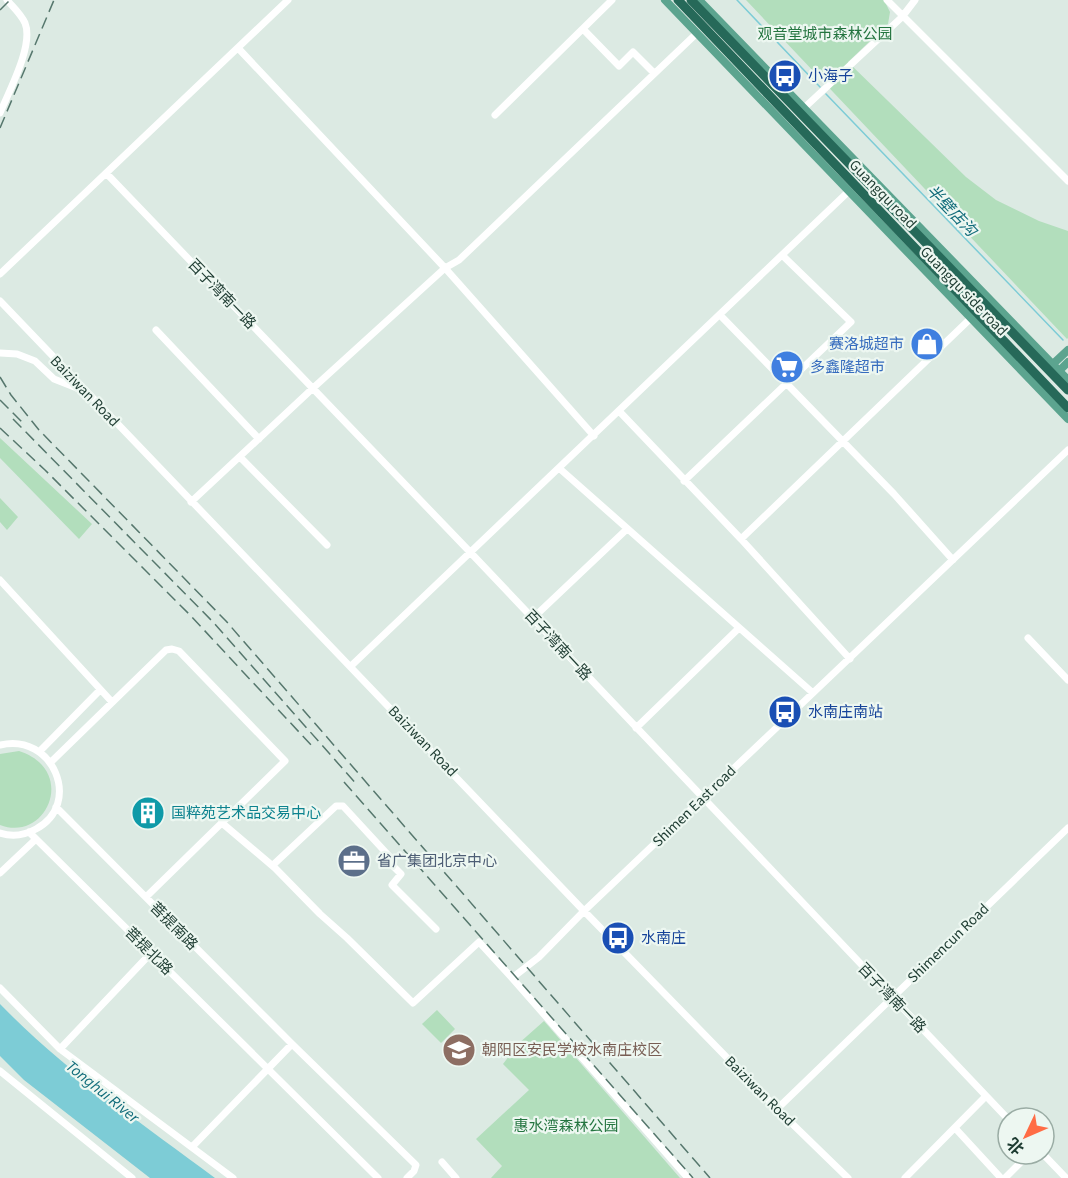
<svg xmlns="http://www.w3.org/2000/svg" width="1068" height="1178" font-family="'Source Sans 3','Noto Sans SC',sans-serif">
	<rect width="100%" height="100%" fill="#dceae3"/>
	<!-- green -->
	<path fill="#b2debc" d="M746,0H884L890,12L888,24L848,62L966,177L996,200L1039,221L1068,231V338L1067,339Z
		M0,438L92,524L79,539L0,458Z
		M0,498L18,517L7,530L0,522Z
		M19,751C78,770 47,843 0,825V754Z
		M437,1010L455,1029L441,1043L422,1024Z
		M544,1021L680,1178H491L502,1166L476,1139L529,1090L503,1064L518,1044Z"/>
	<!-- water -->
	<path fill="#7dccd6" d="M0,1004C64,1070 141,1123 215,1178H150L24,1080L0,1056Z"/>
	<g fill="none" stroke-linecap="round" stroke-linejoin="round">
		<!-- stream -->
		<path stroke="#7dccd6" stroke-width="1.5" d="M737,0L820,87
			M826,94L1063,340"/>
		<!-- minor -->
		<path stroke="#fff" stroke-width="7" d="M887,0L1068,181
			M583,29L619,66L633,52L654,73
			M238,48L445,268L594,436
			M804,108L902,17L915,0
			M0,113C9,91 34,45 25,23C21,14 13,7 7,0
			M495,115L612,0
			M106,173L470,552L1008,1119
			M0,274L288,0
			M0,301L584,911L777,1109L848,1178
			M720,315L894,494L953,560
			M156,330L259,439
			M0,353L17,354L35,361L54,379L82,390
			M619,411L741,539L850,659
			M240,457L327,545
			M559,468L813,693
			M684,481L851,322L782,255
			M191,502L312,389L445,268L459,260L697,33
			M741,539L971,318
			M0,580L112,702
			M532,619L627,529
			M1028,638L1068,680
			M351,666L849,191
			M636,728L739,628
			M0,745C53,732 83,804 36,829C25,835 12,837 0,833
			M40,751L100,690
			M51,762L166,650L172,649L179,651L285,761L146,897
			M56,807L292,1044L416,1165L414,1171L407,1178
			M222,823L275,868L320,914L347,938L413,1003L479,942L512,978
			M29,832L378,1178
			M273,865L336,806H343L390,857V863L401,874L392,885L436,929
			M0,873L36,839
			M0,988L60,1049L233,1178
			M60,1049L151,953
			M0,1071L132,1178
			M777,1109L1068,828
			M955,1128L1001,1178
			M192,1147L292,1044
			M1043,1154L1066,1178
			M442,1162L456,1178
			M688,1178L512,978L539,957L584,911L1068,450
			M905,1178L986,1096
			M1005,1178L1029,1154"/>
		<!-- major -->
		<path stroke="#5ca48f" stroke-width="8" d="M665,0L1068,419
			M699,0L1068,380
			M1053,364L1068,350
			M1059,371L1068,362"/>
		<!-- highway -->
		<path stroke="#266959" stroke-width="9" d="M678,0L1068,408
			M691,0L1068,390"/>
		<!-- rail -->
		<path stroke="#56776d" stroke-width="1.5" stroke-dasharray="12 6" stroke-linecap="butt" d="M0,10L10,0
			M0,128L54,0
			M0,377L11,395L39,430L226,621L710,1178
			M0,400L23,423
			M13,419L214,623L358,786
			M0,428L45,470L191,616L312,746
			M344,782L693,1178"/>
	</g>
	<!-- icons -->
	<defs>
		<symbol id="bus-disc" viewBox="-11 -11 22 22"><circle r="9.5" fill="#1a4fb4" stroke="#edf7f1"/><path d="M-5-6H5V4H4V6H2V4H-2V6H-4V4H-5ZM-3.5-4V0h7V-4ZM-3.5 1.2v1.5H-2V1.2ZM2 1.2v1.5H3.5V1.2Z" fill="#fff"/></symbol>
		<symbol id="shop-disc" viewBox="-11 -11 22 22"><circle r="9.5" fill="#3f7fe0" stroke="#edf7f1"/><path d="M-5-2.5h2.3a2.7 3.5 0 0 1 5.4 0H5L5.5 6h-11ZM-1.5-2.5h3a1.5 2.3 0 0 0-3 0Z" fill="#fff"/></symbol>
		<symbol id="supermarket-disc" viewBox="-11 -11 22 22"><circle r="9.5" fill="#3f7fe0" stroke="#edf7f1"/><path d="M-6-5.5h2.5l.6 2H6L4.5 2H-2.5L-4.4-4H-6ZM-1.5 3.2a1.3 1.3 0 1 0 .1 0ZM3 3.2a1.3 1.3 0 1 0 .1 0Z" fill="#fff"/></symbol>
		<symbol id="building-disc" viewBox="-11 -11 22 22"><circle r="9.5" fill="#0f9aa8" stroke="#edf7f1"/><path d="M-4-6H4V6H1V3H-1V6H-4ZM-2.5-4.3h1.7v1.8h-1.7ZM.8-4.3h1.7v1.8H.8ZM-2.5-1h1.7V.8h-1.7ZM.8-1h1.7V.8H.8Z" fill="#fff"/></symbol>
		<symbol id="office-disc" viewBox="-11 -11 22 22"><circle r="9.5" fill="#5c6f8a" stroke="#edf7f1"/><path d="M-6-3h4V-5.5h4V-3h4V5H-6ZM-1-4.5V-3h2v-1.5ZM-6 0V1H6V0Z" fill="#fff"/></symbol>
		<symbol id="school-disc" viewBox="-11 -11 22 22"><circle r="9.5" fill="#8d6e63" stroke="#edf7f1"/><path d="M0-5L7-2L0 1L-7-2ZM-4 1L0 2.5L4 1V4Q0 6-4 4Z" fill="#fff"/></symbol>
	</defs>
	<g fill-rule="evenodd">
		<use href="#bus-disc" x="766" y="57" width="38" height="38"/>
		<use href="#shop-disc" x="908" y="325" width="38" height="38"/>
		<use href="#supermarket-disc" x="768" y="348" width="38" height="38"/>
		<use href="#bus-disc" x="766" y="693" width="38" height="38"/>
		<use href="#building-disc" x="129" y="794" width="38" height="38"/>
		<use href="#office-disc" x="335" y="842" width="38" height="38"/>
		<use href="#bus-disc" x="599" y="919" width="38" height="38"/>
		<use href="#school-disc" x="440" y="1031" width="38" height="38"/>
	</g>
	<g text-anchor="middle" stroke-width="4.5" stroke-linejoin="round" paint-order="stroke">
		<!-- park labels -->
		<g font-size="15" fill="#247540" stroke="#edf7f1">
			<text x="825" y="39">观音堂城市森林公园</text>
			<text x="566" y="1131">惠水湾森林公园</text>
		</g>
		<!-- transit labels -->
		<g font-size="15" fill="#164399" stroke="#edf7f1" text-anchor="start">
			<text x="808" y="81">小海子</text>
			<text x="808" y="717">水南庄南站</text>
			<text x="641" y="943">水南庄</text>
		</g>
		<!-- street labels -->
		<g font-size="15" fill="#1d3b31" stroke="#edf7f1">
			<text transform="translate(883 194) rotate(46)" y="5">Guangqu road</text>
			<text transform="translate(964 291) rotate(46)" y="5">Guangqu side road</text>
			<text transform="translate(222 294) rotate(46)" y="5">百子湾南一路</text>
			<text transform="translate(85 391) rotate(46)" y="5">Baiziwan Road</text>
			<text transform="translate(558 645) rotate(47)" y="5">百子湾南一路</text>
			<text transform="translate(423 741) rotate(46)" y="5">Baiziwan Road</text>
			<text transform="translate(694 806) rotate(-44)" y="5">Shimen East road</text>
			<text transform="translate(174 926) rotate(45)" y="5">菩提南路</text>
			<text transform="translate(948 943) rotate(-44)" y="5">Shimencun Road</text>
			<text transform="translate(149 951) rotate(45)" y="5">菩提北路</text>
			<text transform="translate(892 998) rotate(46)" y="5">百子湾南一路</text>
			<text transform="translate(760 1091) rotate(45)" y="5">Baiziwan Road</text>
		</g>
		<!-- shop labels -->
		<g font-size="15" fill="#366cbe" stroke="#edf7f1" text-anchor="end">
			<text x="904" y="349">赛洛城超市</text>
			<text x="810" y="372" text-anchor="start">多鑫隆超市</text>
		</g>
		<!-- culture labels -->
		<g font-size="15" fill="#0d838f" stroke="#edf7f1" text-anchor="start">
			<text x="171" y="818">国粹苑艺术品交易中心</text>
		</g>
		<!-- service labels -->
		<g font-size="15" fill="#4e5e75" stroke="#edf7f1" text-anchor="start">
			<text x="377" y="866">省广集团北京中心</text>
		</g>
		<!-- education labels -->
		<g font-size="15" fill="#785e54" stroke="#edf7f1" text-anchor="start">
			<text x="482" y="1055">朝阳区安民学校水南庄校区</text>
		</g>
		<!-- water labels -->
		<g font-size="16" font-style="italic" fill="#126d7b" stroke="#edf7f1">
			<text transform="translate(952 210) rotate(46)" y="6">半壁店沟</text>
			<text transform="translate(103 1091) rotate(39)" y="6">Tonghui River</text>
		</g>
	</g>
	<!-- north arrow -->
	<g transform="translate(1026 1136) rotate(226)"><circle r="28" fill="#edf7f1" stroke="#9aaca4" stroke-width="1.5"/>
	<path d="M0-4.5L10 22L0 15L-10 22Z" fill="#ff6c45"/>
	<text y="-9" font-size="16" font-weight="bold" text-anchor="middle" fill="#1d3b31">北</text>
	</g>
</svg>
